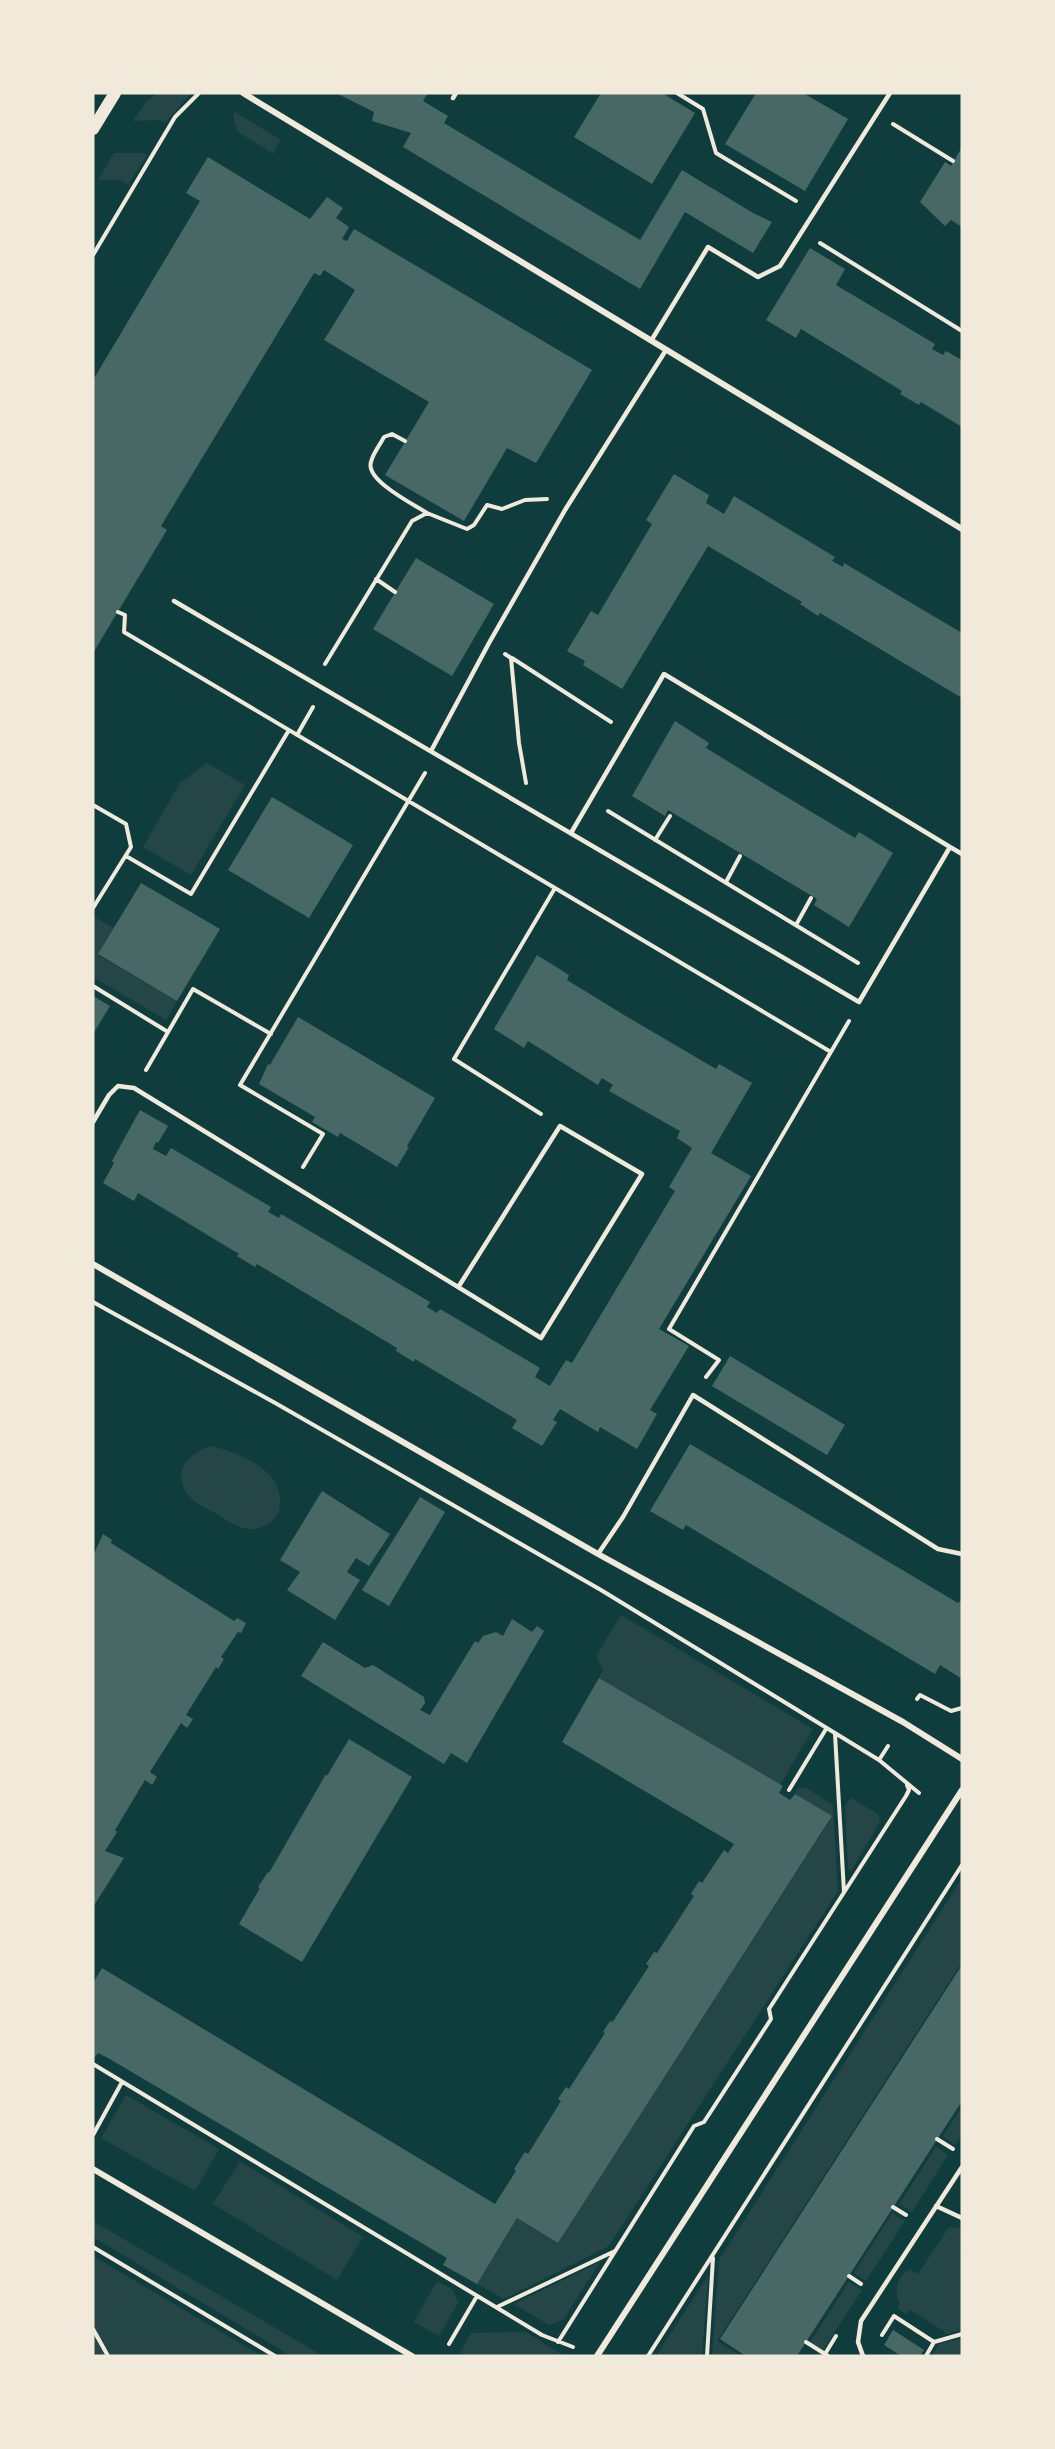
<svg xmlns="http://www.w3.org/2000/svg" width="1055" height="2449" font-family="'Crimson Pro',serif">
	<rect width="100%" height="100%" fill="#0f3d3e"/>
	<!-- green -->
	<path fill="#244646" d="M158,93H191L165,123L160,120L133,121L146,102Z
		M235,112L281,140L273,154L237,131L233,115Z
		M114,153H143L147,155L128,185L119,180H98Z
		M207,763L245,785L191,875L143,847L180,783Z
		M94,917L114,928L98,955L177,1001L166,1020L93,977Z
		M211,1446C238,1452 281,1469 280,1502C279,1508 280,1511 277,1515C271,1523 264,1528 254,1529C242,1531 227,1521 217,1514C208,1509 196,1504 190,1497C170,1473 187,1454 211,1446Z
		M621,1615L813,1729L780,1785L599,1678L603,1670L596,1656Z
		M805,1787L833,1805L838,1891L609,2246L504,2299L477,2284L517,2218L558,2243L832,1817L795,1794L798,1789Z
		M851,1798L878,1814L880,1822L851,1871L848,1869L845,1805Z
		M962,1878V1962L717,2341L741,2356H712L719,2260Z
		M126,2095L219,2149L195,2191L101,2138Z
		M962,2106V2134L955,2145L943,2136Z
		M936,2147L948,2155L912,2212L899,2204Z
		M240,2161L363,2237L337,2280L213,2204Z
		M892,2213L905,2221L866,2281L854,2273Z
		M93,2221L323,2356H291L93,2237Z
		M949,2227L962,2228V2250L959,2252L962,2254V2330L944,2335L945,2332L910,2310L906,2314L897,2308L900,2303C893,2291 897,2275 910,2269L918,2274Z
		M93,2256L262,2356H93Z
		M600,2262L563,2320L549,2325L514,2304Z
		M708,2276L702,2356H656Z
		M437,2281L453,2290L458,2303L439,2336L414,2322Z
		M849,2282L862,2290L823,2350L810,2342Z
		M526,2332L564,2356H467L460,2352L471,2333Z
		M962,2338V2356H932L939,2344Z"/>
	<!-- building -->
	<path fill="#486865" d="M336,93H428L423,101L448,116L444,123L640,240L682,170L753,213L772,222L753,253L685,212L640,289L403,147L411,133L372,121L374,112Z
		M601,93H662L695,113L652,184L574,137Z
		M756,93H803L848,119L805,191L725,144Z
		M962,147V227L951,220L945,226L920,202L945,162L951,166Z
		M208,157L310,219L327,197L343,208L336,218L349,227L342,239L347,241L354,229L592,370L536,463L507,448L464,521L385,475L429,402L324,340L355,290L324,270L320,276L314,273L161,526L167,530L93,653V380L200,201L186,193Z
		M810,248L845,269L836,285L935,344L932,349L943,355L946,351L962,360V427L921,402L919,405L900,394L902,391L801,329L796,338L766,320Z
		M674,474L709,495L706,503L724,514L734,496L835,557L832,561L843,567L844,563L962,633V698L820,613L818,616L800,604L802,602L708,546L622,689L583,665L585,661L567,651L591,611L598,615L652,524L646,520Z
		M416,558L494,604L452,676L373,629Z
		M675,721L709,743L706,748L760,781L855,838L859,832L893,853L849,927L814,905L817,899L668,810L665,816L632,796Z
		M272,797L353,845L309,918L228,870Z
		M141,883L220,929L177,1001L98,954Z
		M537,955L569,975L567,980L624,1015L716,1069L719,1064L752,1083L711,1153L751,1176L659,1329L689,1346L650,1410L657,1414L637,1449L600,1427L598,1432L560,1409L553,1420L557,1422L542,1446L512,1428L517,1420L415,1359L414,1362L396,1351L397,1348L257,1264L255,1267L237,1256L239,1254L138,1193L134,1201L103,1183L114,1163L112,1161L140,1110L168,1126L158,1143L156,1142L153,1149L166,1156L171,1148L271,1207L268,1212L279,1218L281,1214L430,1302L427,1307L437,1313L440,1309L540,1368L535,1377L550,1386L566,1360L572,1363L675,1191L669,1187L692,1148L677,1138L680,1131L609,1091L613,1085L602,1078L598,1085L528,1041L524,1048L494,1029Z
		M93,996L110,1006L93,1034Z
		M298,1017L435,1098L407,1146L409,1147L397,1167L340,1133L338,1137L312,1122L315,1117L259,1084L268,1064L270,1065Z
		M730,1356L845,1425L827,1455L712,1386Z
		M690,1444L958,1603L962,1600V1679L940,1665L935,1674L686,1525L683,1530L650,1511Z
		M322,1491L390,1534L369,1566L356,1558L347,1572L360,1580L335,1620L287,1590L300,1572L280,1560Z
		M420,1497L445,1512L389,1606L362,1590Z
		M103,1534L112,1540L111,1543L234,1621L237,1618L246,1623L241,1633L238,1632L221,1657L224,1659L218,1669L216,1667L186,1715L193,1719L187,1728L181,1723L150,1772L157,1777L152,1785L145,1780L115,1830L117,1832L105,1851L124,1858L93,1907V1556Z
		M512,1619L532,1632L537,1626L544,1631L467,1763L451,1753L444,1764L301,1676L323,1642L365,1668L373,1665L424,1697L425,1703L420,1710L430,1715L475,1641L478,1643L483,1636L496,1632L503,1636Z
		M599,1678L783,1786L779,1793L790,1800L795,1794L832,1816L558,2243L517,2218L477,2284L443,2265L447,2258L108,2058L98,2053L95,2057L93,2056V1983L102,1968L495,2204L516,2171L514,2169L525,2152L528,2154L561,2101L558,2099L566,2087L569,2089L605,2033L603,2032L610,2021L612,2022L614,2020L649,1966L646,1964L654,1952L657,1953L694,1896L691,1894L699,1881L702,1883L724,1850L728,1853L734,1844L562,1742Z
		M349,1739L412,1777L302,1962L239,1924L260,1888L258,1887L268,1872L269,1873L326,1774L327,1776Z
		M962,1965V2101L797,2356H746L720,2339Z
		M893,2330L924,2350L920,2356H901L884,2345Z"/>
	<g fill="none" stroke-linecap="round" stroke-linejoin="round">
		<!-- path -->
		<path stroke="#f1e9da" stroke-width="4" d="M677,93L703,109L716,153L796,201
			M893,124L953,161
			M820,243L962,331
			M93,255L175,117L199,93
			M405,441L392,434L384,437C380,445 373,453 371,462C365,480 413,504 427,513
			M376,579L395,592
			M118,612L125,615L124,632L831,1052
			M505,654L511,658L519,743L526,783
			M512,658L611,722
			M325,664L412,521L427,513L467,529L474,525L487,505L502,509L525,500L547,499
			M297,735L313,707
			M93,805L126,824L131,847L93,908
			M608,811L858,963
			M655,840L670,816
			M126,856L191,894L289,730
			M726,882L740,856
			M796,925L811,898
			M93,986L168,1032
			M146,1070L193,989L271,1034
			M541,1114L454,1059L555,888
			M303,1167L323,1134L240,1085L425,773
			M93,1302L277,1404L601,1590L879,1760L919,1793
			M706,1377L719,1360L669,1329L849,1021
			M917,1699L920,1695L951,1711L962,1708
			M835,1734L844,1892
			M879,1760L888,1746
			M789,1790L826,1729
			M93,2064L542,2335L573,2347
			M93,2135L122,2082
			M937,2139L953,2149
			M893,2207L906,2215
			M93,2247L275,2356
			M849,2276L861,2284
			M497,2307L615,2251
			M93,2329L108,2356
			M882,2335L894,2316L934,2342
			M558,2342L694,2126L704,2122L771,2019L769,2009L906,1796L909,1790L907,1785
			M806,2342L825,2354
			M449,2344L477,2296
			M648,2356L962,1865
			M707,2356L713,2258
			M828,2356L825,2354L836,2336
			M926,2356L934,2342L962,2334"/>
		<!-- service -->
		<path stroke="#f1e9da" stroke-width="4.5" d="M453,98L456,93
			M651,341L708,247L758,277L780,266L890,93
			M174,601L859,1002L950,847L664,674L571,833
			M431,751L489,643L565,510L666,350
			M950,847L962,854
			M93,1122L109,1095L118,1086L134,1088L541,1338L642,1174L560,1126L459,1286
			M598,1554L623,1517L693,1395L938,1549L962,1554
			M936,2206L962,2218
			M863,2356L858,2342L861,2321L962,2167"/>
		<!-- minor -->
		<path stroke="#f1e9da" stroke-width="6" d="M243,93L962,529
			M93,1264L598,1554L903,1722L962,1759
			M93,2169L412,2356
			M597,2356L962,1790"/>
		<!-- secondary -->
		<path stroke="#f1e9da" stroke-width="12" d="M93,129L115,93"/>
	</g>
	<!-- border -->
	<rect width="1055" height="2449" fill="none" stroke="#f1e9da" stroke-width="189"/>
</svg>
